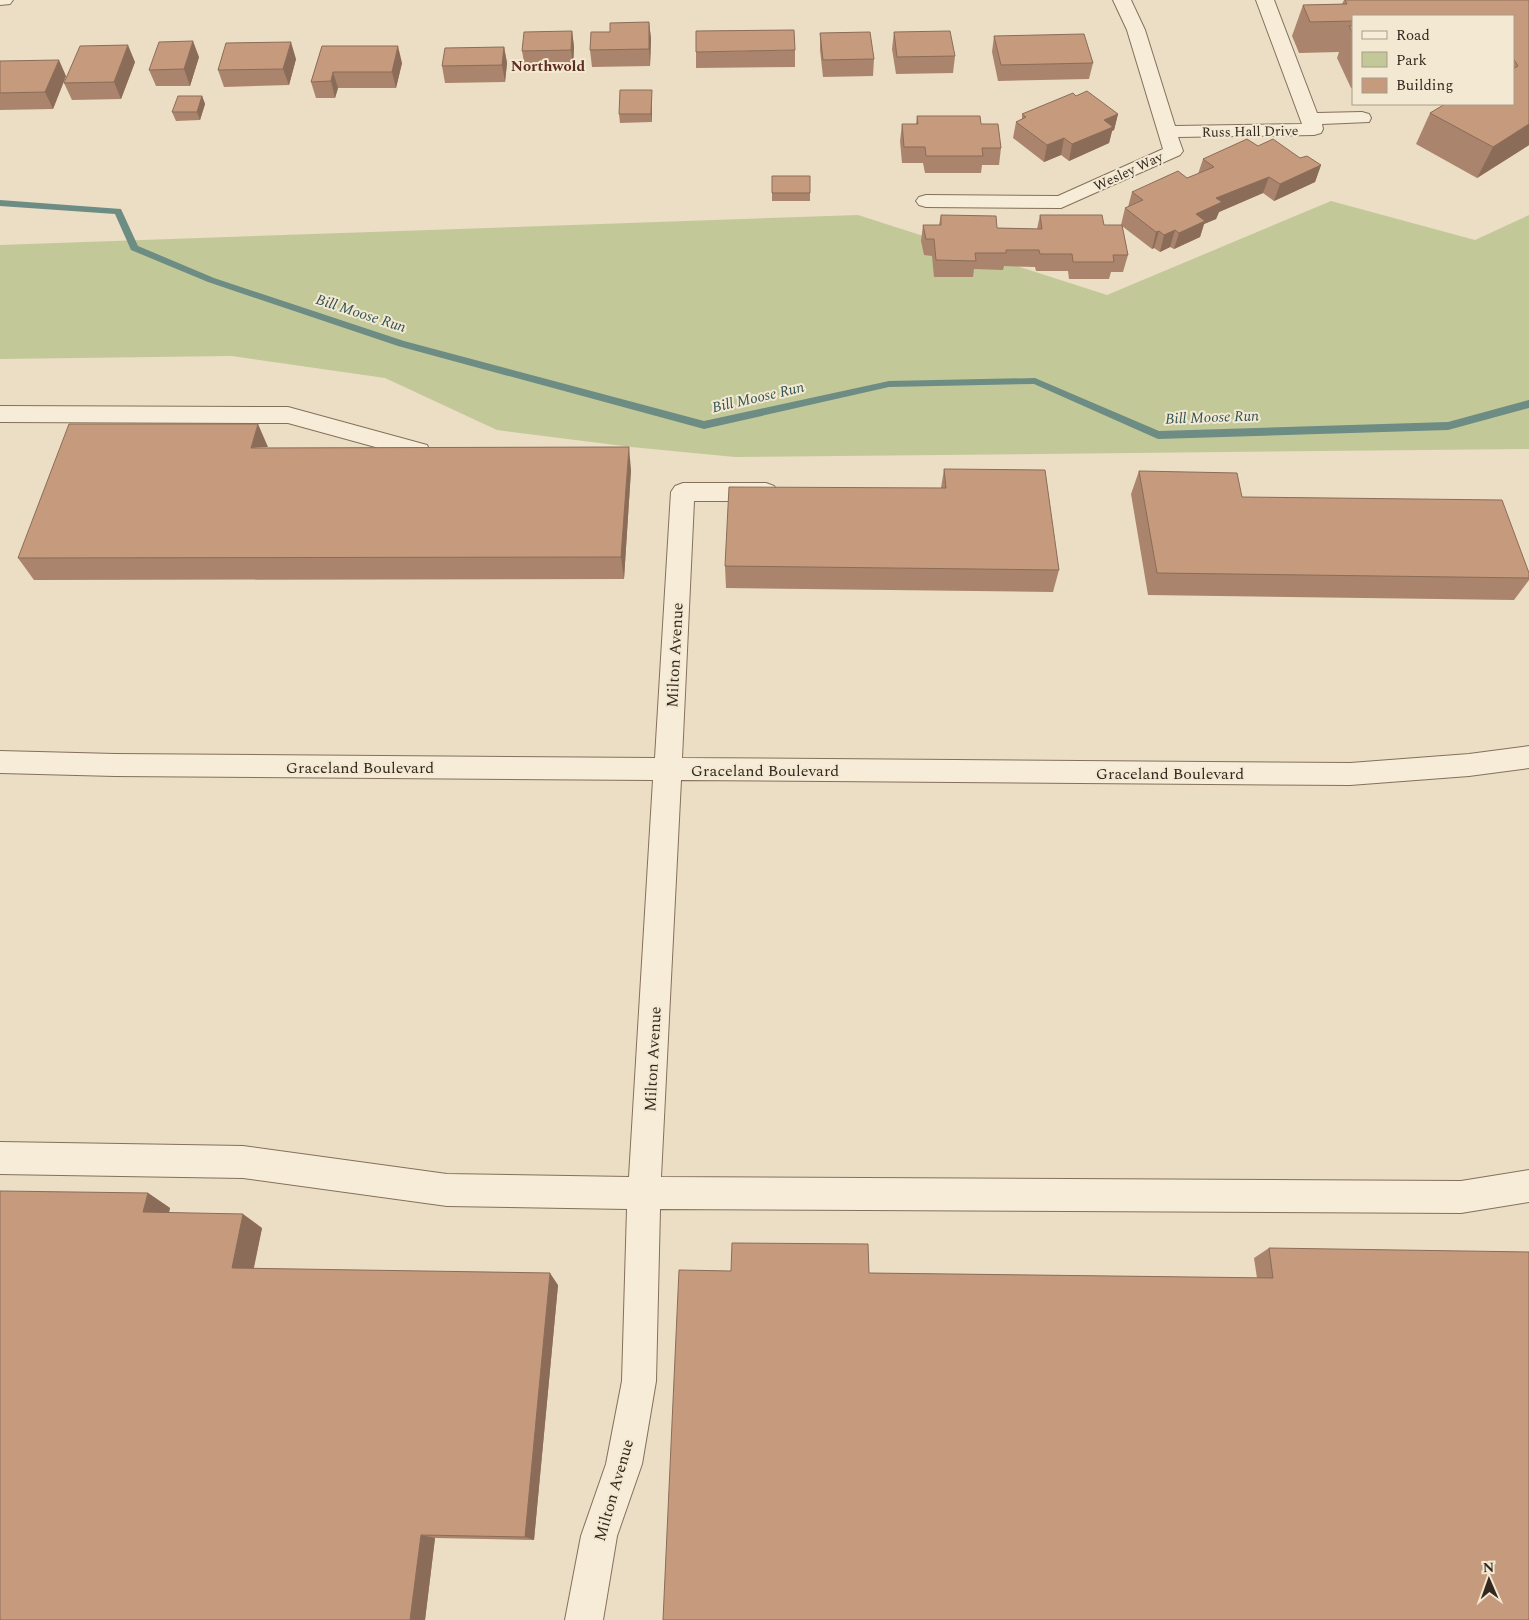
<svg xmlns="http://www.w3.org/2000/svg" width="1529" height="1620" font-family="Spectral,serif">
	<rect width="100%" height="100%" fill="#ebdec4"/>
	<!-- green -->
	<path fill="#c3c899" d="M1331,201L1475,240L1529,215V449L735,457L631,447L497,430L385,378L232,356L0,359V245L858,215L1107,295Z"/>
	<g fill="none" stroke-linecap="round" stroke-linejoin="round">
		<!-- stream -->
		<path fill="#6d8c83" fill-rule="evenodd" d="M0,200L121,209L138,246L214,278L404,341L704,421L889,381L1035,378L1159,431L1448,422L1529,400V408L1448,430L1158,439L1034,384L889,387L704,429L398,346L208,282L131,250L115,214L0,206Z"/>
		<defs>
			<path id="minor" d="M0,0H13L10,4L0,5Z
				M1113,0H1131L1145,30L1175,126L1302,124L1256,0H1274L1317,113L1362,112L1369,114L1371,118L1369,122L1322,124L1323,129L1321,133L1314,135L1178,137L1183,151L1180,155L1061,208L926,207L919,205L916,201L919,197L926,195L1058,196L1163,149L1127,30Z
				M0,406L288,407L427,445L430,451L427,457L419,459L288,423L0,422Z
				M683,483H766L774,486L778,492L774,498L766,501H694L682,758L1350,763L1469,754L1529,746V768L1469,776L1350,785L681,780L661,1177L1461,1181L1529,1170V1202L1461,1213L660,1209L656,1381L642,1464L617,1536L603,1620H565L581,1536L606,1464L622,1381L627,1209L447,1206L243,1178L0,1174V1142L243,1146L447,1174L629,1177L653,780L115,776L0,773V751L115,754L655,758L671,492L675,486Z"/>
		</defs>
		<!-- minor casing -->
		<use href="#minor" stroke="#84705c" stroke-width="2"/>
		<!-- minor -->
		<use href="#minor" fill="#f6ecd7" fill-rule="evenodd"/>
	</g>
	<!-- wall -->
	<path fill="#aa846c" d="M1344,0H1529V145L1477,178L1416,144L1430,113L1513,104V16H1353V88H1351L1337,58L1339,52L1299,53L1292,36L1303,5L1342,4Z
		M649,22L651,39L650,66L592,67L590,50L610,32Z
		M572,31L574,47L573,67L525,68L522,51Z
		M894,32L955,56L953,73L896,74L892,49Z
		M820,33L874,59L873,76L823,77L820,50Z
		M994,36L1093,63L1089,79L998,81L992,52Z
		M322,46L402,63L396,88H338L335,98H316L311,82Z
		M504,47L507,63L505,82L445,83L442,66Z
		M795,50V67L696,68V52Z
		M199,57L190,86H156L149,70Z
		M296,59L289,85L224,87L218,70Z
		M0,61L66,76L53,109L0,110Z
		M135,62L121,99L72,100L64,83Z
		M202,96L205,104L200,120L176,121L172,112Z
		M1076,96L1118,114L1114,130L1112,131L1109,143L1069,161L1061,155L1044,162L1013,138L1016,122L1022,119V114Z
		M652,98V122L620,123L619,114Z
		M917,116L981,124L1001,148L999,165H982L981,173H925L923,163H902L900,141L902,124H916Z
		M1258,146L1300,158L1321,165L1315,182L1274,201L1263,193L1219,212L1216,219L1204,224L1200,237L1174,249L1170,247L1160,252L1154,248L1152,249L1122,226L1128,255L1123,272H1111L1109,279H1069L1068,271H1036L1035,267L1004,266L1003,270L974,269L973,277H934L932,256L924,255L921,241L923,225H939L941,215L997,228L1037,229L1040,215L1104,225H1121L1125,208L1128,207L1132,192L1187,178L1198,174L1203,159Z
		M772,176L810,193V201H772Z
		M268,448L631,470L624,579L34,580L18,558Z
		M944,469L1059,570L1053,592L726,588L725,566L941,488Z
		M1139,471L1242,497L1529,573V580L1514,600L1148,595L1131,494Z
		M148,1193L170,1208L169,1213L262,1228L254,1268L558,1285L534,1540L435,1538L425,1620H0Z
		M1269,1248L1529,1620L869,1273L1257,1278L1254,1258Z"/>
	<!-- shaded-wall -->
	<path fill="#8b6c58" d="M649,22L651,39L650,66L649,49Z
		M572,31L574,47L573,67L571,50Z
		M193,41L199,57L190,86L184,69Z
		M291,42L296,59L289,85L283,69Z
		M128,45L135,62L121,99L114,82Z
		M398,46L402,63L396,88L392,72Z
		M504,47L507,63L505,82L502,65Z
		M59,60L66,76L53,109L45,92Z
		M333,72L338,88L335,98L331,81Z
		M652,90V122L651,114Z
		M202,96L205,104L200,120L197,112Z
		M1118,114L1114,130L1112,131L1109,143L1069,161L1072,144L1104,120Z
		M1529,124V145L1477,178L1493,147Z
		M1064,138L1061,155L1044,162L1047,145Z
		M1321,165L1315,182L1274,201L1280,184Z
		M1269,177L1263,193L1219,212L1216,219L1204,224L1200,237L1174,249L1179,233L1196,214L1216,198Z
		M1175,230L1170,247L1160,252L1164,235Z
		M1159,231L1154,248L1152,249L1156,232Z
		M258,424L268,447L251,448Z
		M629,447L631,470L624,579L621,557Z
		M148,1193L170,1208L165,1227L143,1212Z
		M243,1214L262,1228L251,1280L232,1268Z
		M550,1273L558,1285L534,1540L525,1537Z
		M421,1535L435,1538L425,1620H410Z"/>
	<!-- building -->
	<path fill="#c69a7d" stroke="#8b6c58" d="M1345,0H1529V124L1493,147L1430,113L1445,104H1513V69L1518,66L1513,58V16H1353V21L1310,22L1303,5L1347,4Z
		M649,22V49L590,50L591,32H610V23Z
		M1349,26H1353V34Z
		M794,30L795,50L696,52V31Z
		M572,31L571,50L522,51L524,32Z
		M950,31L955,56L897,57L894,32Z
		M870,32L874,59L823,60L820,33Z
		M1084,34L1093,63L1001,65L994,36Z
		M193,41L184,69L149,70L159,42Z
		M291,42L283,69L218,70L226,43Z
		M128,45L114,82L64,83L80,46Z
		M322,46H398L392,72H333L331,81L311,82Z
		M504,47L502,65L442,66L445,48Z
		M59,60L45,92L0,93V61Z
		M620,90H652L651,114H619Z
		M1087,91L1118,114L1104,120L1113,127L1072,144L1064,138L1047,145L1016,122L1026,117L1022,114L1073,93L1076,96Z
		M178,96H202L197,112H172Z
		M917,116H980L981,124H998L1001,148H982L983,156H926L925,147H904L902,124H918Z
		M1247,139L1258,146L1273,139L1300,158L1307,156L1321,165L1280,184L1269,177L1216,198L1222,202L1196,214L1205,221L1179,233L1175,230L1164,235L1159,231L1156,232L1125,208L1143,200L1132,192L1178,171L1187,178L1214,167L1203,159Z
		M772,176H810V193H772Z
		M941,215L996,216L997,228L1042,229L1040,215H1102L1104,225H1122L1128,255H1113L1114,262H1073L1072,254H1040L1039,250H1006V253H975L976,261L936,260L934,239H926L923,225H941Z
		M69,424H258L251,448L629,447L621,557L18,558Z
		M944,469L1045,470L1059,570L725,566L729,487L946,488Z
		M1139,471L1237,473L1242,497L1502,500L1529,573V578L1157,573Z
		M0,1191L148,1193L143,1212L243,1214L232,1268L550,1273L525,1537L421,1535L410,1620H0Z
		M732,1243L868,1244L869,1273L1273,1278L1269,1248L1529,1252V1620H663L679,1270L731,1271Z"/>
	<g text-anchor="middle" stroke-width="4" stroke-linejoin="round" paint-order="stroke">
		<!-- far-street labels -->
		<g font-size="14" fill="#35291f" stroke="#f3e9d3">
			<text transform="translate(1250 131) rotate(-1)" y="5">Russ Hall Drive</text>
			<text transform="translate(1128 171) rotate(-25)" y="5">Wesley Way</text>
		</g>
		<!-- far-neighbourhood labels -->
		<g font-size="15" font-weight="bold" fill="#5e2d21" stroke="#f3e9d3">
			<text x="548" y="71">Northwold</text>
		</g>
		<!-- far-water labels -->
		<g font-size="15" font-style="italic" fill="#2f5451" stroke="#f3e9d3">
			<text transform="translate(361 313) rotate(18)" y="5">Bill Moose Run</text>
			<text transform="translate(758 397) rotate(-13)" y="5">Bill Moose Run</text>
			<text transform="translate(1212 417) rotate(-2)" y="5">Bill Moose Run</text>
		</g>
		<!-- street labels -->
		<g font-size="16" fill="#35291f" stroke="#f3e9d3">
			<text transform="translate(674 655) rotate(-87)" y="6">Milton Avenue</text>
			<text x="360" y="773">Graceland Boulevard</text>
			<text x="765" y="776">Graceland Boulevard</text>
			<text x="1170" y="779">Graceland Boulevard</text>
			<text transform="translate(652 1059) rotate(-87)" y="6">Milton Avenue</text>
			<text transform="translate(613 1490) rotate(-74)" y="6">Milton Avenue</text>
		</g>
	</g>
	<!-- legend -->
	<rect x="1352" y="15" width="162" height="90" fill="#f3e9d3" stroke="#a79c8b"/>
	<rect x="1362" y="31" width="25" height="8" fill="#f6ecd7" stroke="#a79c8b"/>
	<text x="1396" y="40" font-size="15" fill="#35291f">Road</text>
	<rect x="1362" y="52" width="25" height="15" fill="#c3c899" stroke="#a79c8b"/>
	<text x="1396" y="65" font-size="15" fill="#35291f">Park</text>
	<rect x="1362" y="78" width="25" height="15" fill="#c69a7d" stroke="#a79c8b"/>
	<text x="1396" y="90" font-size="15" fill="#35291f">Building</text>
	<!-- north arrow -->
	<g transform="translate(1489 1580) rotate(358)" stroke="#f3e9d3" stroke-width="4" paint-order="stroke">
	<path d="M0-4L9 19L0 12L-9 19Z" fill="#35291f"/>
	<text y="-8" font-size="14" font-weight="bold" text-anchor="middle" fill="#35291f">N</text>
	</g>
</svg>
